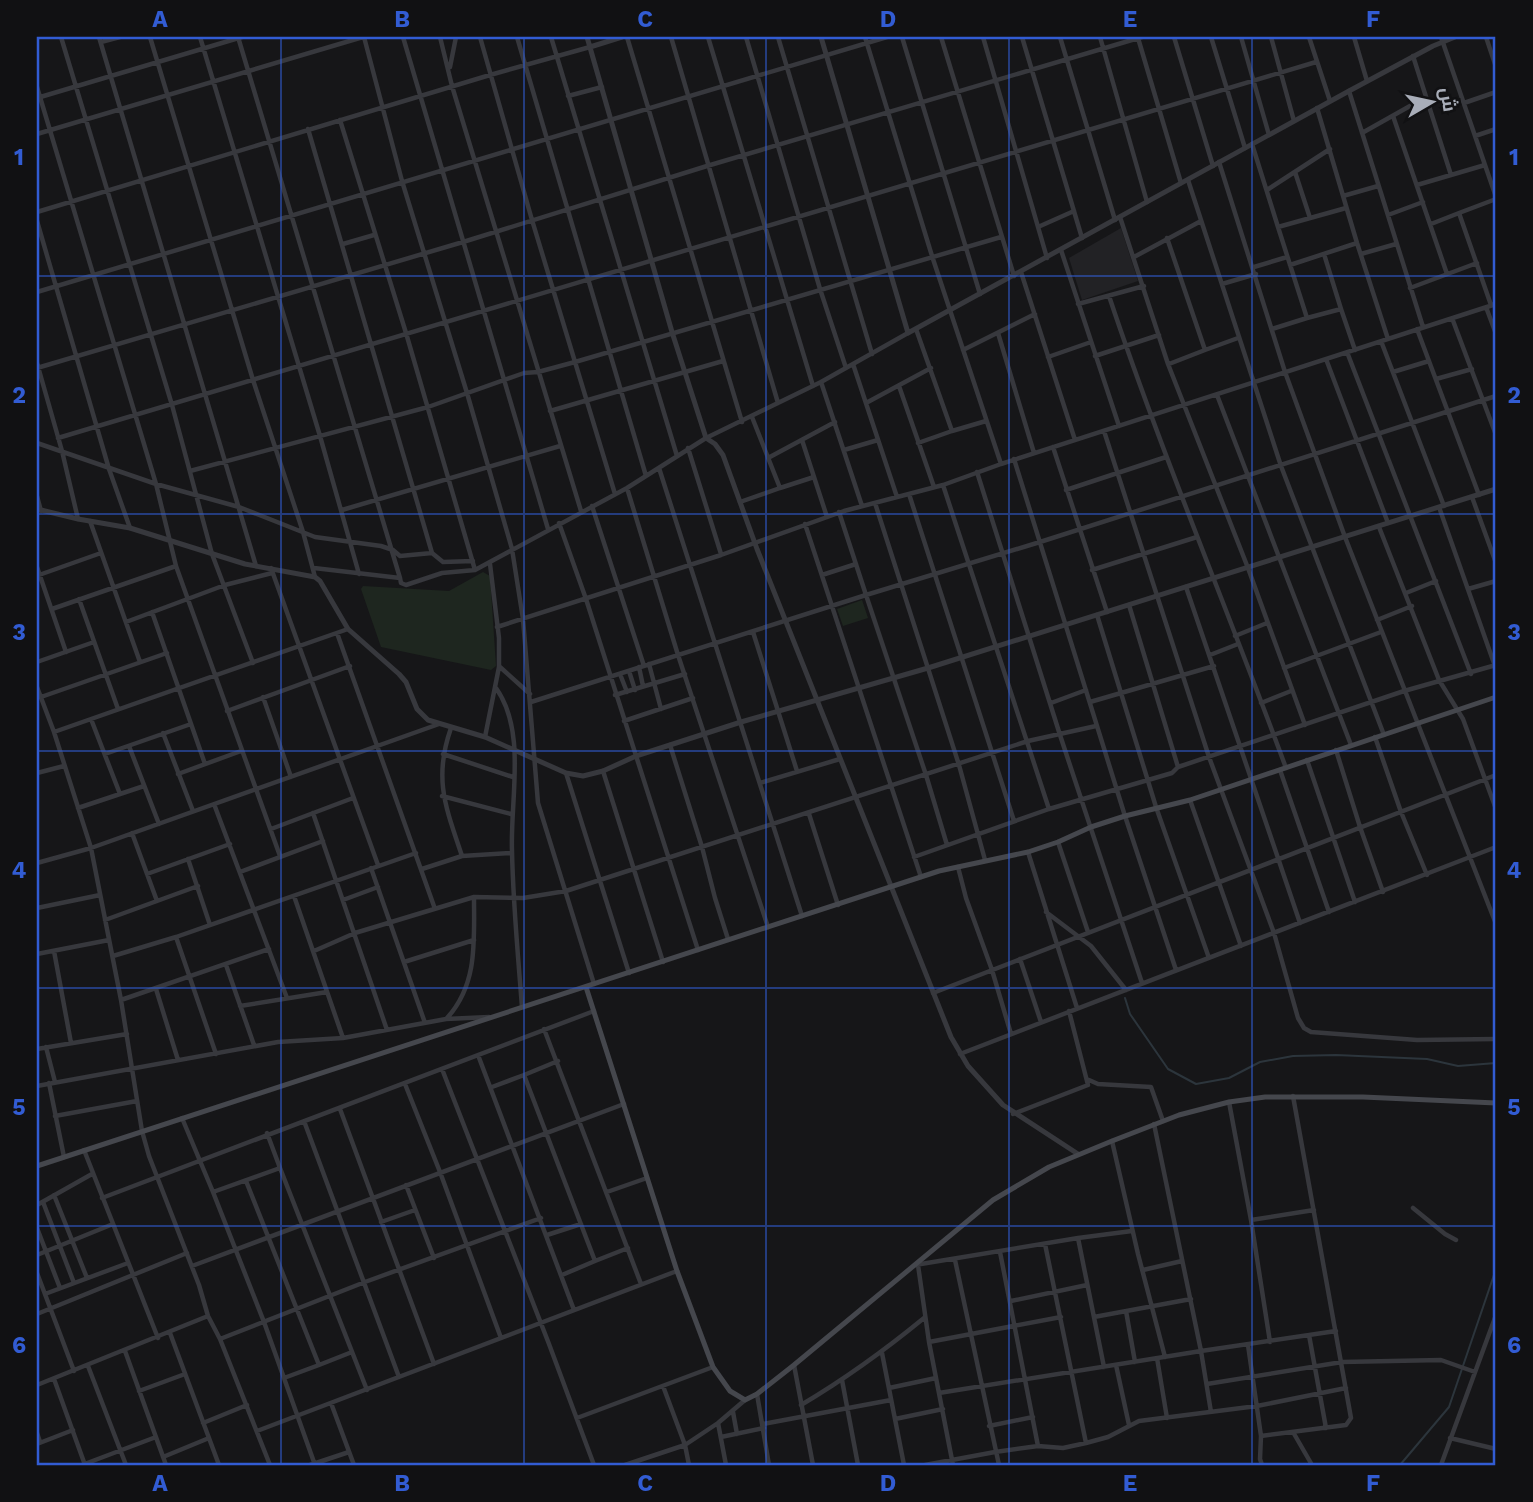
<svg xmlns="http://www.w3.org/2000/svg" width="1533" height="1502" font-family="'Work Sans',Cairo,sans-serif">
	<rect width="100%" height="100%" fill="#161618"/>
	<!-- built -->
	<path fill="#222225" d="M1121,228L1138,281L1082,300L1069,258Z"/>
	<!-- green -->
	<path fill="#1e261f" d="M483,572L490,576L496,666L491,670L381,647L361,589L363,586L449,591Z
		M862,600L868,618L843,626L837,609Z"/>
	<g fill="none" stroke-linecap="round" stroke-linejoin="round">
		<!-- stream -->
		<path stroke="#2c353c" stroke-width="2" d="M1125,998L1130,1014L1168,1069L1196,1084L1229,1078L1260,1062L1293,1056L1336,1055L1427,1059L1458,1066L1496,1063
			M1400,1465L1449,1407L1496,1269"/>
		<!-- minor -->
		<path stroke="#37383d" stroke-width="4.5" d="M61,37L172,405L212,554L253,663
			M99,37L256,566
			M150,37L253,380L303,532L315,577
			M200,37L320,436L359,574
			M238,37L400,578
			M364,37L402,181L467,393L512,549L523,619L538,803L594,984
			M403,37L548,529
			M440,37L452,86L581,511
			M480,37L532,220L615,494
			M517,37L646,476
			M551,37L677,456
			M627,37L742,422
			M671,37L778,403
			M708,37L813,386
			M746,37L820,289L846,368
			M778,37L872,354
			M865,37L932,256L1001,464
			M902,37L980,294
			M941,37L1014,276
			M983,37L1047,258
			M1022,37L1082,238
			M1060,37L1115,220
			M1100,37L1147,202
			M1174,37L1213,166
			M1211,37L1245,148
			M1241,37L1269,135
			M1271,37L1294,121
			M1309,37L1330,101
			M1354,37L1367,81
			M1441,37L1496,197
			M1486,37L1496,67
			M1138,38L1181,183
			M101,42L120,37
			M1413,56L1451,175
			M450,67L456,37
			M37,87L156,484L176,566L280,856
			M1349,91L1423,327
			M568,96L602,87
			M37,98L242,37
			M1464,103L1496,92
			M1317,108L1357,243L1388,339
			M1393,116L1447,274
			M340,120L406,333L475,570L627,488L706,438L821,382L908,333
			M308,129L432,553L443,562L473,561
			M1362,133L1426,97
			M37,134L363,37
			M1475,136L1496,129
			M1252,144L1278,227L1346,208
			M1219,162L1285,372L1345,537L1496,924
			M1295,172L1310,218
			M1188,180L1281,466L1384,735
			M1417,185L1485,165
			M1267,190L1330,149
			M1343,196L1378,186
			M37,212L490,75L590,47
			M1388,215L1423,202
			M1120,217L1168,364L1248,568L1305,725
			M37,221L109,469L130,528
			M1431,224L1459,213
			M1038,227L1074,211
			M1278,227L1307,318L1341,309L1355,350
			M1167,238L1205,350L1169,364
			M343,244L374,235
			M1061,250L1119,426
			M1324,254L1341,309
			M1361,254L1396,244
			M1134,257L1201,221
			M1290,265L1357,243
			M1254,267L1287,257
			M1021,272L1075,440
			M1222,284L1256,274
			M1410,288L1477,263
			M37,292L887,37
			M1109,296C1162,455 1228,610 1286,768
			M1078,304L1144,286
			M1491,305L1459,213L1496,199
			M1486,307L1496,334
			M1452,318L1496,435
			M916,329L952,431L986,421
			M1272,329L1307,318
			M1417,329L1479,495
			M998,333L1034,453
			M1381,341L1444,506
			M963,350L1035,314
			M1205,350L1238,338
			M1347,352L1471,674
			M1095,356L1159,335
			M1048,357L1091,342
			M1326,359L1388,523
			M37,363L62,451L78,519
			M853,364L897,497
			M37,368L463,242L707,166L1142,37
			M1393,372L1429,361
			M1436,379L1472,369
			M821,382L862,506
			M899,386L934,487
			M1217,395L1351,745
			M866,403L931,368
			M550,411L723,361
			M1104,431L1209,757L1274,933L1298,1018L1304,1028L1311,1032L1417,1040L1496,1039
			M58,438L1316,62
			M802,440L814,477
			M37,443L156,484L239,507L315,537L381,546L393,550L400,556L432,553
			M918,443L952,431
			M1053,447L1107,612
			M688,448L721,554
			M844,450L878,440
			M768,458L835,422
			M1014,459L1125,816L1176,970
			M659,468L802,916
			M190,471L428,407L524,373L538,372L575,362L1001,237
			M977,472L1060,735L1142,983
			M943,485L1049,809
			M627,488L678,655L768,927
			M780,488L814,477L827,517
			M1066,490L1166,457
			M909,494L1014,821
			M37,496L41,511
			M1472,497L1496,563
			M740,502L780,488L752,417
			M875,503L959,765L985,860
			M592,506L644,666
			M1439,507L1496,669
			M342,510L560,446
			M90,521L140,662
			M559,523L586,599L698,950
			M805,524L921,877
			M1379,527L1439,680L1463,719L1496,809
			M37,567L66,652
			M271,568L378,865
			M314,568L400,578L401,583L406,585L442,573L475,570
			M1092,570L1197,537
			M39,575L101,553
			M822,575L856,564
			M1186,587L1300,923
			M1468,589L1496,581
			M1406,593L1436,581
			M79,599L118,709
			M1129,605L1178,767
			M52,609L176,566
			M152,612L205,764
			M1097,615L1156,807L1209,958
			M1377,620L1412,606
			M126,622L225,585L272,573
			M497,627L721,555L844,511L943,485L1001,464L1496,304
			M753,632L797,771
			M337,633L435,909
			M1235,636L1267,623
			M1210,655L1238,644
			M37,662L94,642
			M649,664L661,709
			M500,667L530,694
			M639,667L643,686
			M1284,668L1381,632
			M629,671L635,690
			M620,674L627,692
			M37,687L54,732L91,848L121,1000L142,1131L149,1156L199,1285L208,1316L220,1339L270,1465
			M496,688C527,732 510,799 512,851C513,903 518,955 522,1007
			M615,695L685,674
			M41,697L167,653
			M263,697L291,777
			M531,702L866,595L839,512
			M1090,702L1214,666
			M1051,703L1086,690
			M1261,703L1291,691
			M227,711L350,666
			M91,719L120,794L144,786
			M624,721L693,698
			M451,728C433,779 446,808 462,856
			M54,732L348,629
			M163,733L193,811
			M485,737L499,667V638L490,564
			M1375,737L1401,812L1427,875
			M670,745L702,847L715,898L728,939
			M129,746L159,824
			M1336,750L1360,827L1383,892
			M105,754L191,724
			M443,754L513,777
			M1307,760L1355,902
			M1280,770L1329,912
			M603,771L663,962
			M37,773L64,766
			M566,773L629,973
			M178,774L241,751
			M760,783L840,759
			M442,796L511,814
			M1190,800L1241,946
			M214,804L287,998
			M78,808L120,794
			M313,813L387,1030
			M809,814L838,905
			M271,829L353,798
			M132,833L157,901
			M1058,842L1088,932
			M947,845L926,775L866,595L1040,542L1496,396
			M1028,852L1077,1008
			M914,857L1049,809L1172,773L1178,767L1404,691L1496,665
			M188,859L210,925
			M37,863L91,848L439,724
			M958,867L966,898L992,970L1011,1034
			M371,868L425,1023
			M422,869L462,856L512,853
			M240,872L323,841
			M147,874L230,844
			M294,896L343,1038
			M343,900L378,887
			M37,908L100,895
			M1046,912L1091,946L1126,990
			M105,920L198,886
			M176,937L216,1054
			M54,951L71,1043
			M314,951L355,933L474,897L523,898L566,891L1028,741L1096,726
			M37,954L109,940
			M113,956L176,937L416,853
			M1020,959L1041,1022
			M404,962L474,940
			M226,965L254,1045
			M156,989L178,1060
			M933,993L1496,775
			M121,1000L269,949
			M240,1006L327,992
			M447,1018C478,984 474,941 474,897
			M544,1029L641,1284
			M46,1047L55,1082
			M37,1049L127,1034
			M960,1054L1496,847
			M478,1055L574,1310
			M558,1061L524,1075L595,1261L628,1248
			M442,1069L549,1344L594,1465
			M1089,1080L1098,1084L1151,1087L1163,1121
			M49,1083L64,1157
			M405,1084L440,1172L501,1338
			M37,1086L278,1042L343,1038L446,1019L489,1017
			M492,1087L524,1075
			M1229,1102L1251,1220L1314,1210
			M340,1109L434,1364
			M1013,1114L1088,1085L1069,1011
			M55,1116L137,1101
			M182,1118L213,1192L280,1168L267,1133
			M304,1121L399,1377
			M1154,1124L1201,1351L1336,1331
			M1112,1141L1138,1254L1165,1357
			M84,1150L158,1338
			M280,1168L367,1390
			M246,1181L319,1365L284,1378
			M406,1185L434,1258
			M213,1192L264,1322L315,1465
			M607,1192L647,1178
			M54,1195L87,1278
			M102,1198L594,1011
			M43,1202L74,1283
			M37,1205L92,1174
			M1413,1208L1445,1234L1456,1240
			M1251,1220L1270,1342
			M381,1222L415,1210
			M37,1228L60,1288
			M547,1235L581,1224
			M1078,1238L1132,1231
			M1045,1244L1086,1443
			M37,1255L113,1224
			M955,1260L999,1465
			M915,1265L1078,1238L1104,1367
			M918,1265L929,1342L953,1465
			M192,1266L624,1104
			M1143,1270L1182,1261
			M37,1273L74,1371
			M562,1275L595,1261
			M45,1294L128,1263
			M1011,1301L1087,1285
			M1126,1311L1135,1362
			M37,1314L187,1253
			M1094,1317L1191,1299
			M170,1333L219,1465
			M1309,1335L1326,1428
			M220,1339L365,1282L541,1218
			M929,1342L1061,1317
			M1248,1345L1261,1436L1260,1459L1262,1465
			M125,1351L166,1465
			M882,1353L904,1465
			M1157,1358L1167,1418
			M319,1365L352,1352
			M794,1365L813,1465
			M1116,1365L1129,1425
			M88,1366L126,1465
			M54,1379L85,1465
			M842,1380L858,1465
			M1207,1384L1342,1362L1441,1360L1475,1372
			M37,1385L208,1316
			M663,1386L685,1445L689,1465
			M889,1388L936,1378
			M139,1391L185,1374
			M939,1393L1201,1351L1211,1412
			M757,1394L769,1465
			M331,1403L354,1465
			M801,1405C845,1379 885,1350 924,1318
			M733,1412L737,1434
			M577,1418L713,1367
			M895,1419L943,1409
			M203,1423L247,1405
			M718,1423L726,1465
			M763,1424L891,1400
			M989,1426L1033,1417
			M257,1431L677,1271
			M1293,1432L1312,1465
			M37,1433L40,1442
			M1261,1436L1346,1425L1351,1418L1293,1096
			M721,1437L764,1428
			M1450,1438L1496,1449
			M37,1444L73,1430
			M1038,1446L1063,1448L1086,1443L1108,1437L1139,1421L1257,1406L1346,1388
			M163,1457L209,1438
			M82,1465L156,1437
			M310,1465L349,1452
			M625,1465L685,1445L718,1423L745,1400
			M925,1465L995,1452L1038,1446L1000,1252
			M1441,1465L1496,1315"/>
		<!-- tertiary -->
		<path stroke="#37383d" stroke-width="5" d="M587,37L672,332L706,438L715,444L723,455L757,549L951,1037L968,1066L1003,1105L1078,1154
			M821,37L908,333L1349,91L1433,46L1455,37
			M590,47L622,37
			M37,509L78,519L130,528L245,564L315,577L320,581L348,629L399,674L406,682L417,709L428,720L485,737L566,773L583,776L603,771L636,756L741,722L928,668L1496,489"/>
		<!-- secondary -->
		<path stroke="#45474d" stroke-width="5" d="M586,987L677,1271L713,1367L730,1391L745,1400L757,1394L794,1365L993,1200L1049,1167L1112,1141L1179,1115L1229,1102L1265,1097H1363L1496,1103
			M37,1166L939,871L1028,852L1058,842L1091,827L1125,816L1190,800L1496,697"/>
	</g>
	<!-- grid -->
	<path fill="none" stroke="#325cd3" stroke-width="2" stroke-opacity="0.55" d="M281,37V1465M524,37V1465M766,37V1465M1009,37V1465M1252,37V1465M37,276H1496M37,514H1496M37,751H1496M37,988H1496M37,1226H1496"/>
	<!-- border -->
	<rect width="1533" height="1502" fill="none" stroke="#111113" stroke-width="77"/>
	<!-- north arrow -->
	<g transform="translate(1432 102) rotate(81)" stroke="#111113" stroke-width="5" paint-order="stroke">
	<path d="M0-5L12 26L0 18L-12 26Z" fill="#a8adb8"/>
	<text y="-10" font-size="19" font-weight="bold" text-anchor="middle" fill="#a8adb8">ش</text>
	</g>
	<rect x="38" y="38" width="1456" height="1426" fill="none" stroke="#325cd3" stroke-width="2.5"/>
	<g font-size="23" text-anchor="middle" font-weight="bold" fill="#325cd3">
		<text x="160" y="27">A</text>
		<text x="402" y="27">B</text>
		<text x="645" y="27">C</text>
		<text x="888" y="27">D</text>
		<text x="1130" y="27">E</text>
		<text x="1373" y="27">F</text>
		<text x="19" y="165">1</text>
		<text x="1514" y="165">1</text>
		<text x="19" y="403">2</text>
		<text x="1514" y="403">2</text>
		<text x="19" y="640">3</text>
		<text x="1514" y="640">3</text>
		<text x="19" y="878">4</text>
		<text x="1514" y="878">4</text>
		<text x="19" y="1115">5</text>
		<text x="1514" y="1115">5</text>
		<text x="19" y="1353">6</text>
		<text x="1514" y="1353">6</text>
		<text x="160" y="1491">A</text>
		<text x="402" y="1491">B</text>
		<text x="645" y="1491">C</text>
		<text x="888" y="1491">D</text>
		<text x="1130" y="1491">E</text>
		<text x="1373" y="1491">F</text>
	</g>
</svg>
